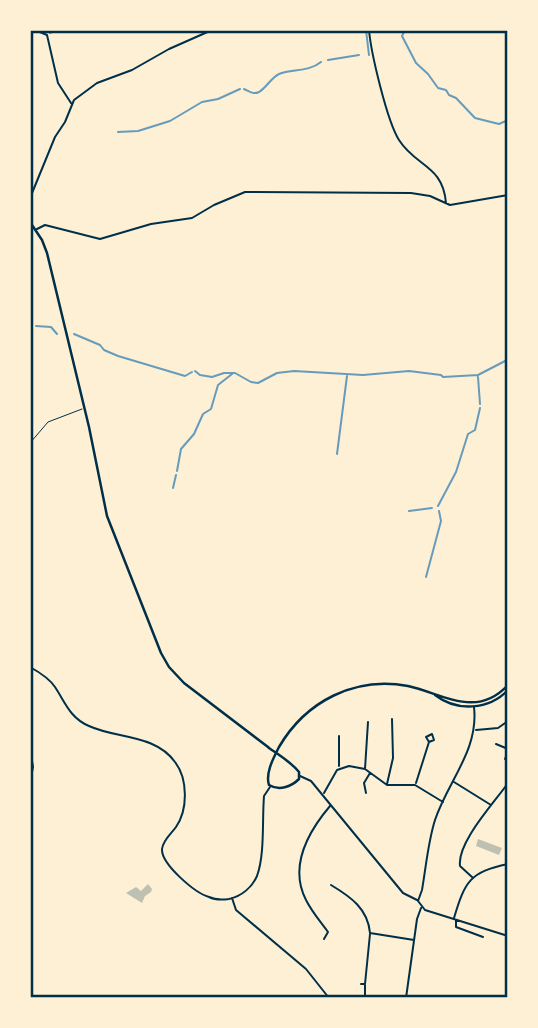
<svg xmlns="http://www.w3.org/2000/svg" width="538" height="1028" font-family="'Fira Sans Condensed',sans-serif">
	<rect width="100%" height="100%" fill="#fdf0d5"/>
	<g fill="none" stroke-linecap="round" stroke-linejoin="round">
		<!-- stream -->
		<path stroke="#669bbc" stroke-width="2" d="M366,30L369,55
			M405,30L402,36L416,63L428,74L438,88L446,90L449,95L456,98L475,118L499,124L508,120
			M50,33L56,30
			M328,60L359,55
			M244,89C249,91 253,95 259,92C266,88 272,77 279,74C292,69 309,72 321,62
			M118,132L138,131L170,121L202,102L218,99L240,89
			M36,326L51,327L57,334
			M74,334L100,345L104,350L118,356L185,376L192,372
			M195,371L200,375L212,377L224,373H235L251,382L258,383L277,373L294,371L363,375L409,371L441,375L443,377L478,375L507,360
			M478,377L480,404
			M337,454L347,376
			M177,471L181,449L194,434L203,414L211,409L218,385L232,374
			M173,488L176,475
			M438,506L456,472L468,434L475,430L480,408
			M409,511L432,508
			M426,577L441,521L439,511"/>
	</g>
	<!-- building -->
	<path fill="#bec0b2" d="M478,839L502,848L499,855L476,846Z
		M148,884L152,889L151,892L145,896L142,903L126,893L136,887L141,891Z"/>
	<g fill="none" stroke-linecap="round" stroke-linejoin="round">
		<!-- service -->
		<path stroke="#003049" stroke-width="1" d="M30,443L48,422L82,409"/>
		<!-- minor -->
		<path stroke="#003049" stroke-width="2" d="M35,30L47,35L58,83L71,103
			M369,30C371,53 387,121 399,140C416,167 443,165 446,203
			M30,198L55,137L65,122L74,100L97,83L132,70L169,49L212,30
			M37,229L45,225L100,239L151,224L192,218L214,205L245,192L411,193L430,196L450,205L508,195
			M30,667C39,672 49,678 55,687C65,702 70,718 89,726C117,739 155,734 175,762C188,779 188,810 176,827C171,834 163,840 162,849C161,864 195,893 209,897C215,900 222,900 229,899C242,896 252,887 257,876C265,854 262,820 264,796L270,787
			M476,730L498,728L508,721
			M496,744L508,749
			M30,748L33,767L30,782
			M508,751L505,759L508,761
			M339,766V736
			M365,769L368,722
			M300,776L311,781L403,893L417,900
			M454,782L491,805
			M416,783L429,742L426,737L432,734L434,740L429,742
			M387,784L393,758L392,719
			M324,793L337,770L349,766L365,769L387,785H415L443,802
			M366,793L364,783L370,773
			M472,877L460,866C457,842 495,802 508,783
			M331,885C351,897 368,909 370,933L414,940
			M232,898L236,910L306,969L329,998
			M418,901L422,890C426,867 428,842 435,820C448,781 479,750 474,707
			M418,901L425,910L508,936
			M454,918C465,881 470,872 508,864
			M456,920V927L483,937
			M324,939L328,932C320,921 312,912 306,900C289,867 308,832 330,806
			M361,984H365L370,934
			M365,985V998
			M406,998L417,919L421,908"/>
		<!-- secondary -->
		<path stroke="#003049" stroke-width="2.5" d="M30,222L42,240L47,253L89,427L107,516L161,653L169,667L184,683L268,747L269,748C279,755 291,762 299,772V779C291,787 279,791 269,785C265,773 274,757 279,747C306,701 355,676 408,686C444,694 476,719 508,685
			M435,695C457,712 489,710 508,690"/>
	</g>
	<!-- border -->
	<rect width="538" height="1028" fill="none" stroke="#fdf0d5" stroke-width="63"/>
	<rect x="32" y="32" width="474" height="964" fill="none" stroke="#003049" stroke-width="2.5"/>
</svg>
